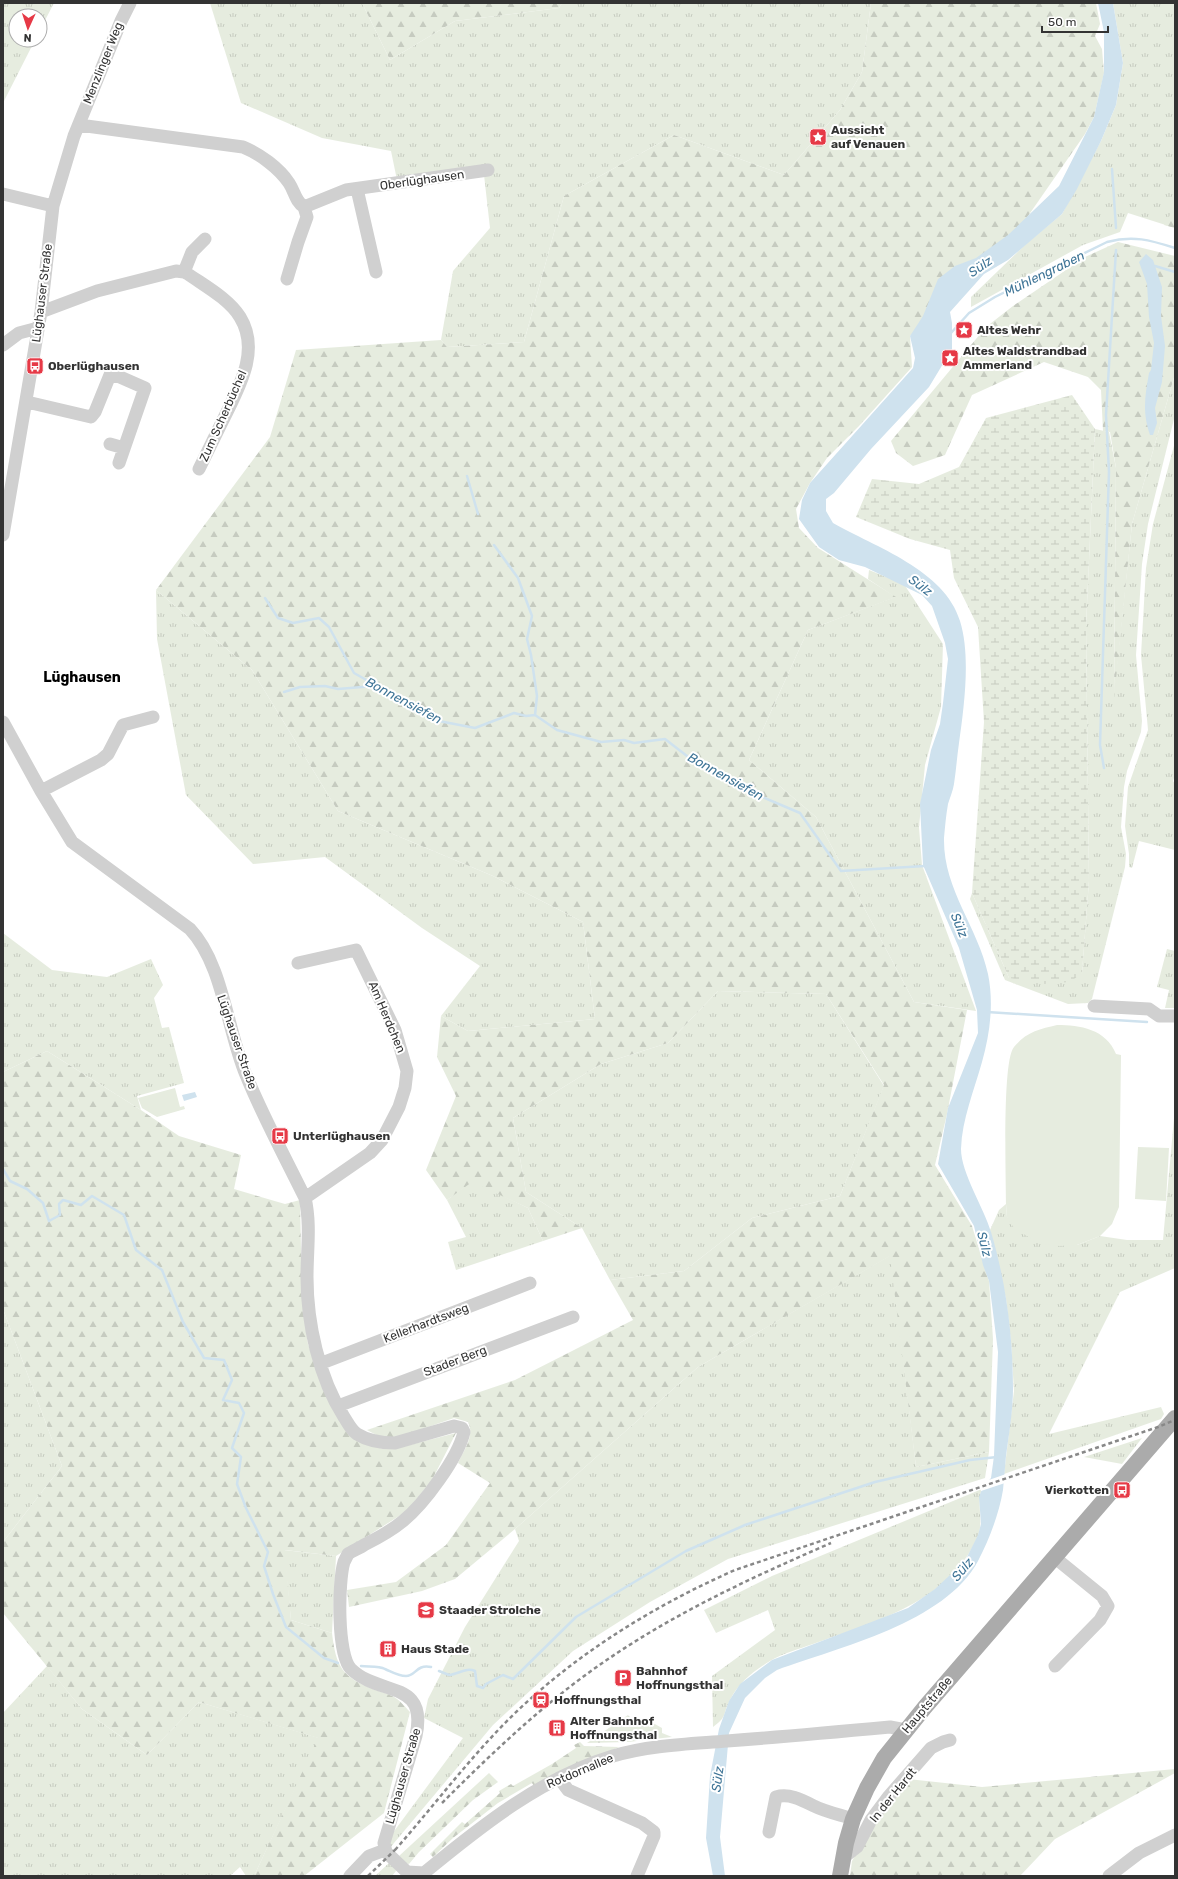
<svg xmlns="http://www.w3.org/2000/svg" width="1178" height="1879" font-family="Rubik,sans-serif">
	<defs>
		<pattern id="grass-tufts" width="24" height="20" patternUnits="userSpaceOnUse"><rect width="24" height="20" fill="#e6ecdf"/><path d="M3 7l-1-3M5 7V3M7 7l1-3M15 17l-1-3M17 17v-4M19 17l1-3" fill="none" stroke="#c6cbc0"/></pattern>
		<pattern id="forest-firs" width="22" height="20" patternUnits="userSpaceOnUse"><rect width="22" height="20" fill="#e6ecdf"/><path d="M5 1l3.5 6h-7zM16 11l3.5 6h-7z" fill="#c6cbc0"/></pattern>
		<pattern id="wetland-marsh" width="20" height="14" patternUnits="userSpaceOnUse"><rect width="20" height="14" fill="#e6ecdf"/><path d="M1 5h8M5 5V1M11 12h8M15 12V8" fill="none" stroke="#c6cbc0"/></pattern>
	</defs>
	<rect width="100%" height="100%" fill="#fff"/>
	<!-- grass -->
	<path fill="url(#grass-tufts)" d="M3,3H54L40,30V16H16V40H35L3,103Z
		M210,3H362L390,60L455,21L559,8L562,3H871L862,72L840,110L784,175L674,135L564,196L524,342L447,347L441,340L453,271L490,228L483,166L397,180L391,151L322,138L241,103Z
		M1113,3H1175V228L1128,213L1120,232L1083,245L971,307V297L1027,243L1062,214L1101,141L1116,105L1123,63Z
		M1175,374V415L1148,524L1142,564L1136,655L1142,721L1141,732L1127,771L1124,787L1121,827L1126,854L1125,867L1092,999L1088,1003L1068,1004L1005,980L970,899L972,893L1009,978L1082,973L1089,881L1086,626L1095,429L1109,432L1116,468L1114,693L1132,524Z
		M1175,442V775L1173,781L1175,784V850L1139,841L1132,868L1129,867V854L1125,826L1128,787L1148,730L1141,655L1146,568L1153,524Z
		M869,570L904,584L943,644L941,707L925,765L919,827L922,865L976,1011L914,1002L816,817L749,760L808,630L895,597L868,579Z
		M156,590L252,670L338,811L493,876L583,922L595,1019L468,1031L441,1016L480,966L422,928L325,857L253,864L186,795L157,639Z
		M3,933L52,970L107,977L151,959L163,985L154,998L162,1028L169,1027L184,1083L137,1096L141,1110L47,1051L3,1072Z
		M1167,949L1175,951V1008H1165L1169,990L1157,987Z
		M718,991L826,994L884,1086L840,1196L752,1218L684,1271L610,1280L582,1228L526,1192L513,1118L601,1064L668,1043Z
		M1175,1107V1268L1120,1292L1049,1434L1161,1407L1164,1414L1161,1419L1004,1474L1014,1391L1011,1342L1006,1299L990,1230L999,1210L1006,1204L1007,1217L1077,1245L1100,1236L1127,1240H1163Z
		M472,1181L528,1208L543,1241L456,1270L448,1242L466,1237L447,1200Z
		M891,1255L916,1467L989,1452L985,1478L728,1559L650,1602L573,1651L493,1725L389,1849V1838L463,1738L424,1718L428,1699L465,1627L519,1541L515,1529L698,1367Z
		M3,1309L62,1466L3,1542Z
		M1142,1438L1122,1464L1084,1457Z
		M982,1489C976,1504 984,1521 978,1536C950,1602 874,1622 813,1644C799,1649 783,1653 770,1661C754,1671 739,1682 730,1700C722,1715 728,1716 713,1727L712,1676L775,1630L768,1610L716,1633L704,1610L772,1576Z
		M284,1550L336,1556L332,1633L291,1620Z
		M47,1666L82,1709L147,1755L199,1702L319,1738L254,1876H246L240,1867L230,1876H3V1713Z
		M389,1863H393L396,1871L392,1876H375Z"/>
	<!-- forest -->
	<path fill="url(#forest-firs)" d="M362,3H562L559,8L455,21L390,60Z
		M871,3H1096L1100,24L1095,36L1102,49L1104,73L1094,117L1085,134L1019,229L910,336L912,367L859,426L827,458L810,483L796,509L799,528L818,548L896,597L808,630L749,760L816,817L914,1002L967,1010L947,1114L935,1165L972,1226L989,1281L993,1339L989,1452L916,1467L890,1256L698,1367L515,1529L455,1579L422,1591L349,1607L347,1590L396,1582L446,1545L490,1483L458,1463C464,1450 475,1436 468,1422L454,1418L396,1438L380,1437L367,1430L515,1380L633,1320L610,1280L684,1271L752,1218L840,1196L884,1085L826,994L718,991L668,1043L601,1064L513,1118L526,1192L582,1228L543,1241L528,1208L472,1182L447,1200L426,1170L456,1096L437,1057L441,1016L468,1031L595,1019L583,922L493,876L338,811L252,670L156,590L270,437L296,350L441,340L447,347L524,342L564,196L674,135L784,175L840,110L862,72Z
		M1175,207V228L1164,225Z
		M1118,242L1175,256V374L1132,524L1114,699L1116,468L1110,432L1103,431L1101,390L1088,377L1044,362L972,395L945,455L913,466L896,453L891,441L986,327L1013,306L1085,257Z
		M47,1051L141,1110L179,1136L241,1155L234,1189L285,1204L300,1200L302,1299L308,1344L330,1403L358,1441L383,1449H394L456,1433L432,1480L407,1511L336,1556L285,1550L291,1620L332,1633C336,1667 342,1677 375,1690C380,1692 387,1693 392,1696C399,1699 405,1707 410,1712L384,1813L304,1876H254L318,1738L199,1702L147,1755L82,1709L3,1613V1542L62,1466L3,1309V1072Z
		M628,1715L633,1721L653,1723L662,1728V1733L672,1737L628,1742L587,1743Z
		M580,1742L584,1746L619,1747L534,1786L532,1783L498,1803L453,1838L433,1857L430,1854L462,1822L465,1824L500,1793L499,1791L511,1784L513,1786L552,1764L576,1748L574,1745Z
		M1175,1769V1773L1055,1839L1020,1876H850L852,1861L879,1814L908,1779L982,1787Z
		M489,1773L498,1782L473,1800L419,1852L409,1864L405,1863L399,1856Z"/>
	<!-- wetland -->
	<path fill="url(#wetland-marsh)" d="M1072,395L1095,429L1086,626L1089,881L1082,973L1070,982L1044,984L1009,978L972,893L984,722L978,627L954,578L950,550L910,539L856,517L872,479L919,484L959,467L986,418Z"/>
	<!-- garden -->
	<path fill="#e6ecdf" d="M1057,1025C1080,1025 1106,1029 1116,1054L1121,1055L1119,1207L1112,1224L1100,1236L1077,1245L1059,1246L1044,1244L1032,1239L1014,1228L1007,1217L1006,1204C1006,1179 1002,1060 1014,1047C1026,1032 1040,1029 1057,1025Z
		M175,1088L180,1107L184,1106L185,1109L157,1117L142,1108L138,1098Z
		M1138,1147L1169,1148L1166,1201L1135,1199Z"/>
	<!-- water -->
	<path fill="#cfe2ee" d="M1098,3H1113L1123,63L1116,105L1101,141L1077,189L1062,214L1008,260L984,274L950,312L952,323V349L929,387L871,449L834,493L826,499V511L833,523C875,547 945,570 960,621C971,656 964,707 959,743C957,757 956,771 954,784C953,791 950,797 948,804C946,815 945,827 944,838C943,889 978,927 988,974C994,1003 990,1034 982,1062C974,1091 962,1119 961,1149C961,1173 984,1208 991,1232C1006,1282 1013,1336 1013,1388C1013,1411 1009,1434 1006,1456C1005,1468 1004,1479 1003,1490C999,1514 989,1540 978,1561C945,1623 839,1647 777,1670L765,1678L745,1698L729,1733L720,1837L725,1876H713L706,1838L710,1776L719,1729L729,1701L740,1684L772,1660L908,1608L935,1589L965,1561L978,1535L981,1524L979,1497L982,1489L991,1478L994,1456L998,1352L989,1281L983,1265L974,1226L938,1164L948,1108L978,1033L977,1010L959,948L923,865L920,804L931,750L940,724L943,703L948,659L945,643L932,606L922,595L865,567L839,560L819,547L799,519L802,500L810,483L913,368L915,358L910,336L923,316L938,279L955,266L976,258L1008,235L1059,186L1094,117L1104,72V32Z
		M1146,254L1153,260L1162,287L1161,316L1165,346L1162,382L1155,408L1157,423L1153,435H1150C1142,412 1145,396 1149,373L1151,370L1154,343L1149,317L1147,284L1139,262Z
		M195,1092L197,1097L184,1101L182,1095Z"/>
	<!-- pier -->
	<path fill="#fff" d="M1006,1474L1005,1483L981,1491L980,1488L986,1481Z"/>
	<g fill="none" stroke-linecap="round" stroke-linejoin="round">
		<!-- stream -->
		<path stroke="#cfe2ee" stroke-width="2.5" d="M1112,169L1116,228
			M1155,266L1175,272
			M951,333L969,313L995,297L1107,242C1133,235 1150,240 1175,248
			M467,476L478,514
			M494,545L518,578L532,616L527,639L531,655L537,696L535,715
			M265,598L278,618L293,623L319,618L329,627L354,673L439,721L475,728L514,713L526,716L535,715L557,730L601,742L624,740L634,743L665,739L696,763L748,791L800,813L841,871L925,866
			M284,692L300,687L325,686L338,689L374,686
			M1104,768L1100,745L1109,472L1106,415L1116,250
			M987,1012L1147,1022
			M3,1169L10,1181L27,1189L43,1203L49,1221L60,1215L59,1204L63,1200L81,1205L92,1196L124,1215L136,1250L162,1270L183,1322L204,1358L224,1360L232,1380L223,1400L239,1403L244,1413L232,1448L241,1457L237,1484L246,1508L268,1552L264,1566L273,1594L286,1627L324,1658L338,1663
			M361,1666C368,1667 379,1666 385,1669C392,1672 398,1676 406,1676C416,1676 416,1664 431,1667
			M439,1671L449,1675C459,1674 466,1667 475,1671L477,1686L483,1688L486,1684L503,1675L513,1679L576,1617L686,1551L745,1525L875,1482L970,1460L997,1457"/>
		<!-- minor -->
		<path stroke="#d0d0d0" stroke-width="13" d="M79,125L243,147C260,154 279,168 289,183C295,192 295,201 304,207L346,190L488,170
			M357,189L376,272
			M3,194L53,206
			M184,272L192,252L205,239
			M287,279L298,242L307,217L304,207
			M41,312L97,291L176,271L184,272L188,274C205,286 229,299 240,317C261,351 238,389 223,420C215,436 207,453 199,469
			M3,345L19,333L38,328
			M27,402L91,417L95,412L110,375L120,377L145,388L119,463
			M110,444L124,448
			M3,535L41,312L53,206L74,136L121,21L130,3
			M3,722L41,791L72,842L190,929C223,964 227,1030 246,1075C263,1117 285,1157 305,1198C311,1224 307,1250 307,1277C307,1323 319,1378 344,1417C348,1423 351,1430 357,1434C368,1441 383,1443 395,1443L454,1426L462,1428L464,1432C458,1458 424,1504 403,1521C391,1531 378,1538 364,1545C360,1548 352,1551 348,1554C347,1556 345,1560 344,1562C338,1582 337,1655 351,1669C380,1697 428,1679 416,1736L384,1843L386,1852L407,1872
			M41,791L101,760L108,754L123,725L153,717
			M298,963L356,950L395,1030L407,1071L405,1088L399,1107L382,1140L370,1153L305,1198
			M1094,1006L1149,1009L1159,1016H1175
			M322,1363L530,1283
			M338,1406L573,1317
			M1054,1557L1102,1596L1108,1606L1100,1620L1055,1666
			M559,1778L568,1790L642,1823L654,1832V1836L637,1876
			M769,1832L776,1797C789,1793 802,1800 814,1806C826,1812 841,1815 853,1819
			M843,1858L857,1847L871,1820L889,1796L931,1748L943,1742L950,1740
			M407,1872L424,1873C481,1826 541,1778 613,1756C649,1745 690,1744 727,1741C781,1737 836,1732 890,1727L906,1730
			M350,1876L369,1856L385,1850
			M1109,1876L1139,1853L1175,1835"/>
		<!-- major -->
		<path stroke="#ababab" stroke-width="16" d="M840,1876L846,1843L853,1819L867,1788L884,1758L925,1707L1175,1418"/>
		<!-- rail -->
		<path stroke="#888" stroke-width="2.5" stroke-dasharray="4 3" stroke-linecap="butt" d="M442,1803C489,1756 537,1710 591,1671C666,1617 746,1580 831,1543
			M395,1850C432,1808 465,1764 504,1724C569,1658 651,1607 735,1570L1158,1427L1175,1420
			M368,1876L398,1847"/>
	</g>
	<!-- icons -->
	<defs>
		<symbol id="sight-square" viewBox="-11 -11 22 22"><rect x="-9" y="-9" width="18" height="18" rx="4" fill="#e63946" stroke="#fff"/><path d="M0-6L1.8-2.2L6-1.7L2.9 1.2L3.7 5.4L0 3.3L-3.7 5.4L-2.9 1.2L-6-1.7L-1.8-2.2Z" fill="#fff"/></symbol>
		<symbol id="bus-square" viewBox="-11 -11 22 22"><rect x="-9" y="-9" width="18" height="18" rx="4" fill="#e63946" stroke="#fff"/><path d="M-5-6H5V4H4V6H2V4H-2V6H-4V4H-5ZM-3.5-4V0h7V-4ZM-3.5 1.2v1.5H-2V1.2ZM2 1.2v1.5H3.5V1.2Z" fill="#fff"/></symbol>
		<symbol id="school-square" viewBox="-11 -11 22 22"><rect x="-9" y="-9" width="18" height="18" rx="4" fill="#e63946" stroke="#fff"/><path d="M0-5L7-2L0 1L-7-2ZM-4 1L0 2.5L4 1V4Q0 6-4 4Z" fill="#fff"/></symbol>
		<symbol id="building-square" viewBox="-11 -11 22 22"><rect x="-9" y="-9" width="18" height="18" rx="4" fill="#e63946" stroke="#fff"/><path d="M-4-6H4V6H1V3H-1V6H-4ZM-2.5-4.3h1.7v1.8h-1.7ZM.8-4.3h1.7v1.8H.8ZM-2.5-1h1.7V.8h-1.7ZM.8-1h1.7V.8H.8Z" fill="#fff"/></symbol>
		<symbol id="parking-square" viewBox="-11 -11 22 22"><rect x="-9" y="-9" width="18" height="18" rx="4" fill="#e63946" stroke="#fff"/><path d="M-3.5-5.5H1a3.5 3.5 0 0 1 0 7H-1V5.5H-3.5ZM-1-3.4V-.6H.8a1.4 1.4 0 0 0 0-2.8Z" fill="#fff"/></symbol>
		<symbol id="station-square" viewBox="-11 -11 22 22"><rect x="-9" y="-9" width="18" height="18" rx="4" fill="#e63946" stroke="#fff"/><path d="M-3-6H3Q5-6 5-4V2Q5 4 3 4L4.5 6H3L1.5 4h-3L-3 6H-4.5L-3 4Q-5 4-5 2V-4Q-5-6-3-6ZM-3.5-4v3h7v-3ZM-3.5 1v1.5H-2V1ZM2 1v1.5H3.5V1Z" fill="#fff"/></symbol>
	</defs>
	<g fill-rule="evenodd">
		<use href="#sight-square" x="808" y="127" width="20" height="20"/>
		<use href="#sight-square" x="954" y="320" width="20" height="20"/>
		<use href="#sight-square" x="940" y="348" width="20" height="20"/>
		<use href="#bus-square" x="25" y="356" width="20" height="20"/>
		<use href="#bus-square" x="270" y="1126" width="20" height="20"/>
		<use href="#bus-square" x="1112" y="1480" width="20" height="20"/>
		<use href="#school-square" x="416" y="1600" width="20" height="20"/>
		<use href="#building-square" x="378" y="1639" width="20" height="20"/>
		<use href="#parking-square" x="613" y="1668" width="20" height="20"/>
		<use href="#station-square" x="531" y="1690" width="20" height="20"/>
		<use href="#building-square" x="547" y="1718" width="20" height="20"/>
	</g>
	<g text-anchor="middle" stroke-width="4" stroke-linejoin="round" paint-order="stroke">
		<!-- street labels -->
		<g font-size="12" fill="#333" stroke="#fff">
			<text transform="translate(103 63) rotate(-68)" y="4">Menzlinger Weg</text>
			<text transform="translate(422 180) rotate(-8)" y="4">Oberlüghausen</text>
			<text transform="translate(42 293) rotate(-83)" y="4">Lüghauser Straße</text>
			<text transform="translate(223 416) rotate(-66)" y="4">Zum Scherbüchel</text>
			<text transform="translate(387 1017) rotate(67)" y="4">Am Herdchen</text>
			<text transform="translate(237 1042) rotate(71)" y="4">Lüghauser Straße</text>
			<text transform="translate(426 1323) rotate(-21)" y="4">Kellerhardtsweg</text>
			<text transform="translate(455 1361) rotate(-21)" y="4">Stader Berg</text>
			<text transform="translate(927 1705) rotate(-50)" y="4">Hauptstraße</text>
			<text transform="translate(580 1771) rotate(-23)" y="4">Rotdornallee</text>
			<text transform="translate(403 1776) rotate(-74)" y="4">Lüghauser Straße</text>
			<text transform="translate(893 1795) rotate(-51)" y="4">In der Hardt</text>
		</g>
		<!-- poi labels -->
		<g font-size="12" font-weight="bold" fill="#333" stroke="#fff" text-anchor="start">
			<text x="831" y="134">Aussicht<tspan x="831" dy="14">auf Venauen</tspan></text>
			<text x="977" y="334">Altes Wehr</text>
			<text x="963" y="355">Altes Waldstrandbad<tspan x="963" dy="14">Ammerland</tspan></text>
			<text x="48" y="370">Oberlüghausen</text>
			<text x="293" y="1140">Unterlüghausen</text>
			<text x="1109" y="1494" text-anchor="end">Vierkotten</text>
			<text x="439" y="1614">Staader Strolche</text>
			<text x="401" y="1653">Haus Stade</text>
			<text x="636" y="1675">Bahnhof<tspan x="636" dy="14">Hoffnungsthal</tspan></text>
			<text x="554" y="1704">Hoffnungsthal</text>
			<text x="570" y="1725">Alter Bahnhof<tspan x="570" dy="14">Hoffnungsthal</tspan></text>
		</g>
		<!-- water labels -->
		<g font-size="13" font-style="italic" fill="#3f7597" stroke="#fff">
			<text transform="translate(980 266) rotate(-35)" y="5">Sülz</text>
			<text transform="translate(1044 273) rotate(-26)" y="5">Mühlengraben</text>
			<text transform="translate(921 585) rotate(36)" y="5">Sülz</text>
			<text transform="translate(404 700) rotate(28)" y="5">Bonnensiefen</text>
			<text transform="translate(726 776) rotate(29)" y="5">Bonnensiefen</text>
			<text transform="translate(960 925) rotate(67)" y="5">Sülz</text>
			<text transform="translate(985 1244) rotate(76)" y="5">Sülz</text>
			<text transform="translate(962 1569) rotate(-50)" y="5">Sülz</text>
			<text transform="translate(717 1779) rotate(-82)" y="5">Sülz</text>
		</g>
		<!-- quarter labels -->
		<g font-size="14" font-weight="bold" fill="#000" stroke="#fff">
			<text x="82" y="682">Lüghausen</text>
		</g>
	</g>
	<!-- border -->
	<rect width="1178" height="1879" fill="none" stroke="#333333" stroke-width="8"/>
	<!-- north arrow -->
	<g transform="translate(28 28) rotate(183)"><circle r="19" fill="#ffffff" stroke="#adadad"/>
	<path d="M0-3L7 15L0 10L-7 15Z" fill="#e63946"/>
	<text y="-6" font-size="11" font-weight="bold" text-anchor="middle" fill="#333333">N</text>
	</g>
	<!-- scale -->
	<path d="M1042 26v6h66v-6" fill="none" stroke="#333333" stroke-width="2"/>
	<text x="1048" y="26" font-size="12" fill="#333333" stroke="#ffffff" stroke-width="3" paint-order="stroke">50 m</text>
</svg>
